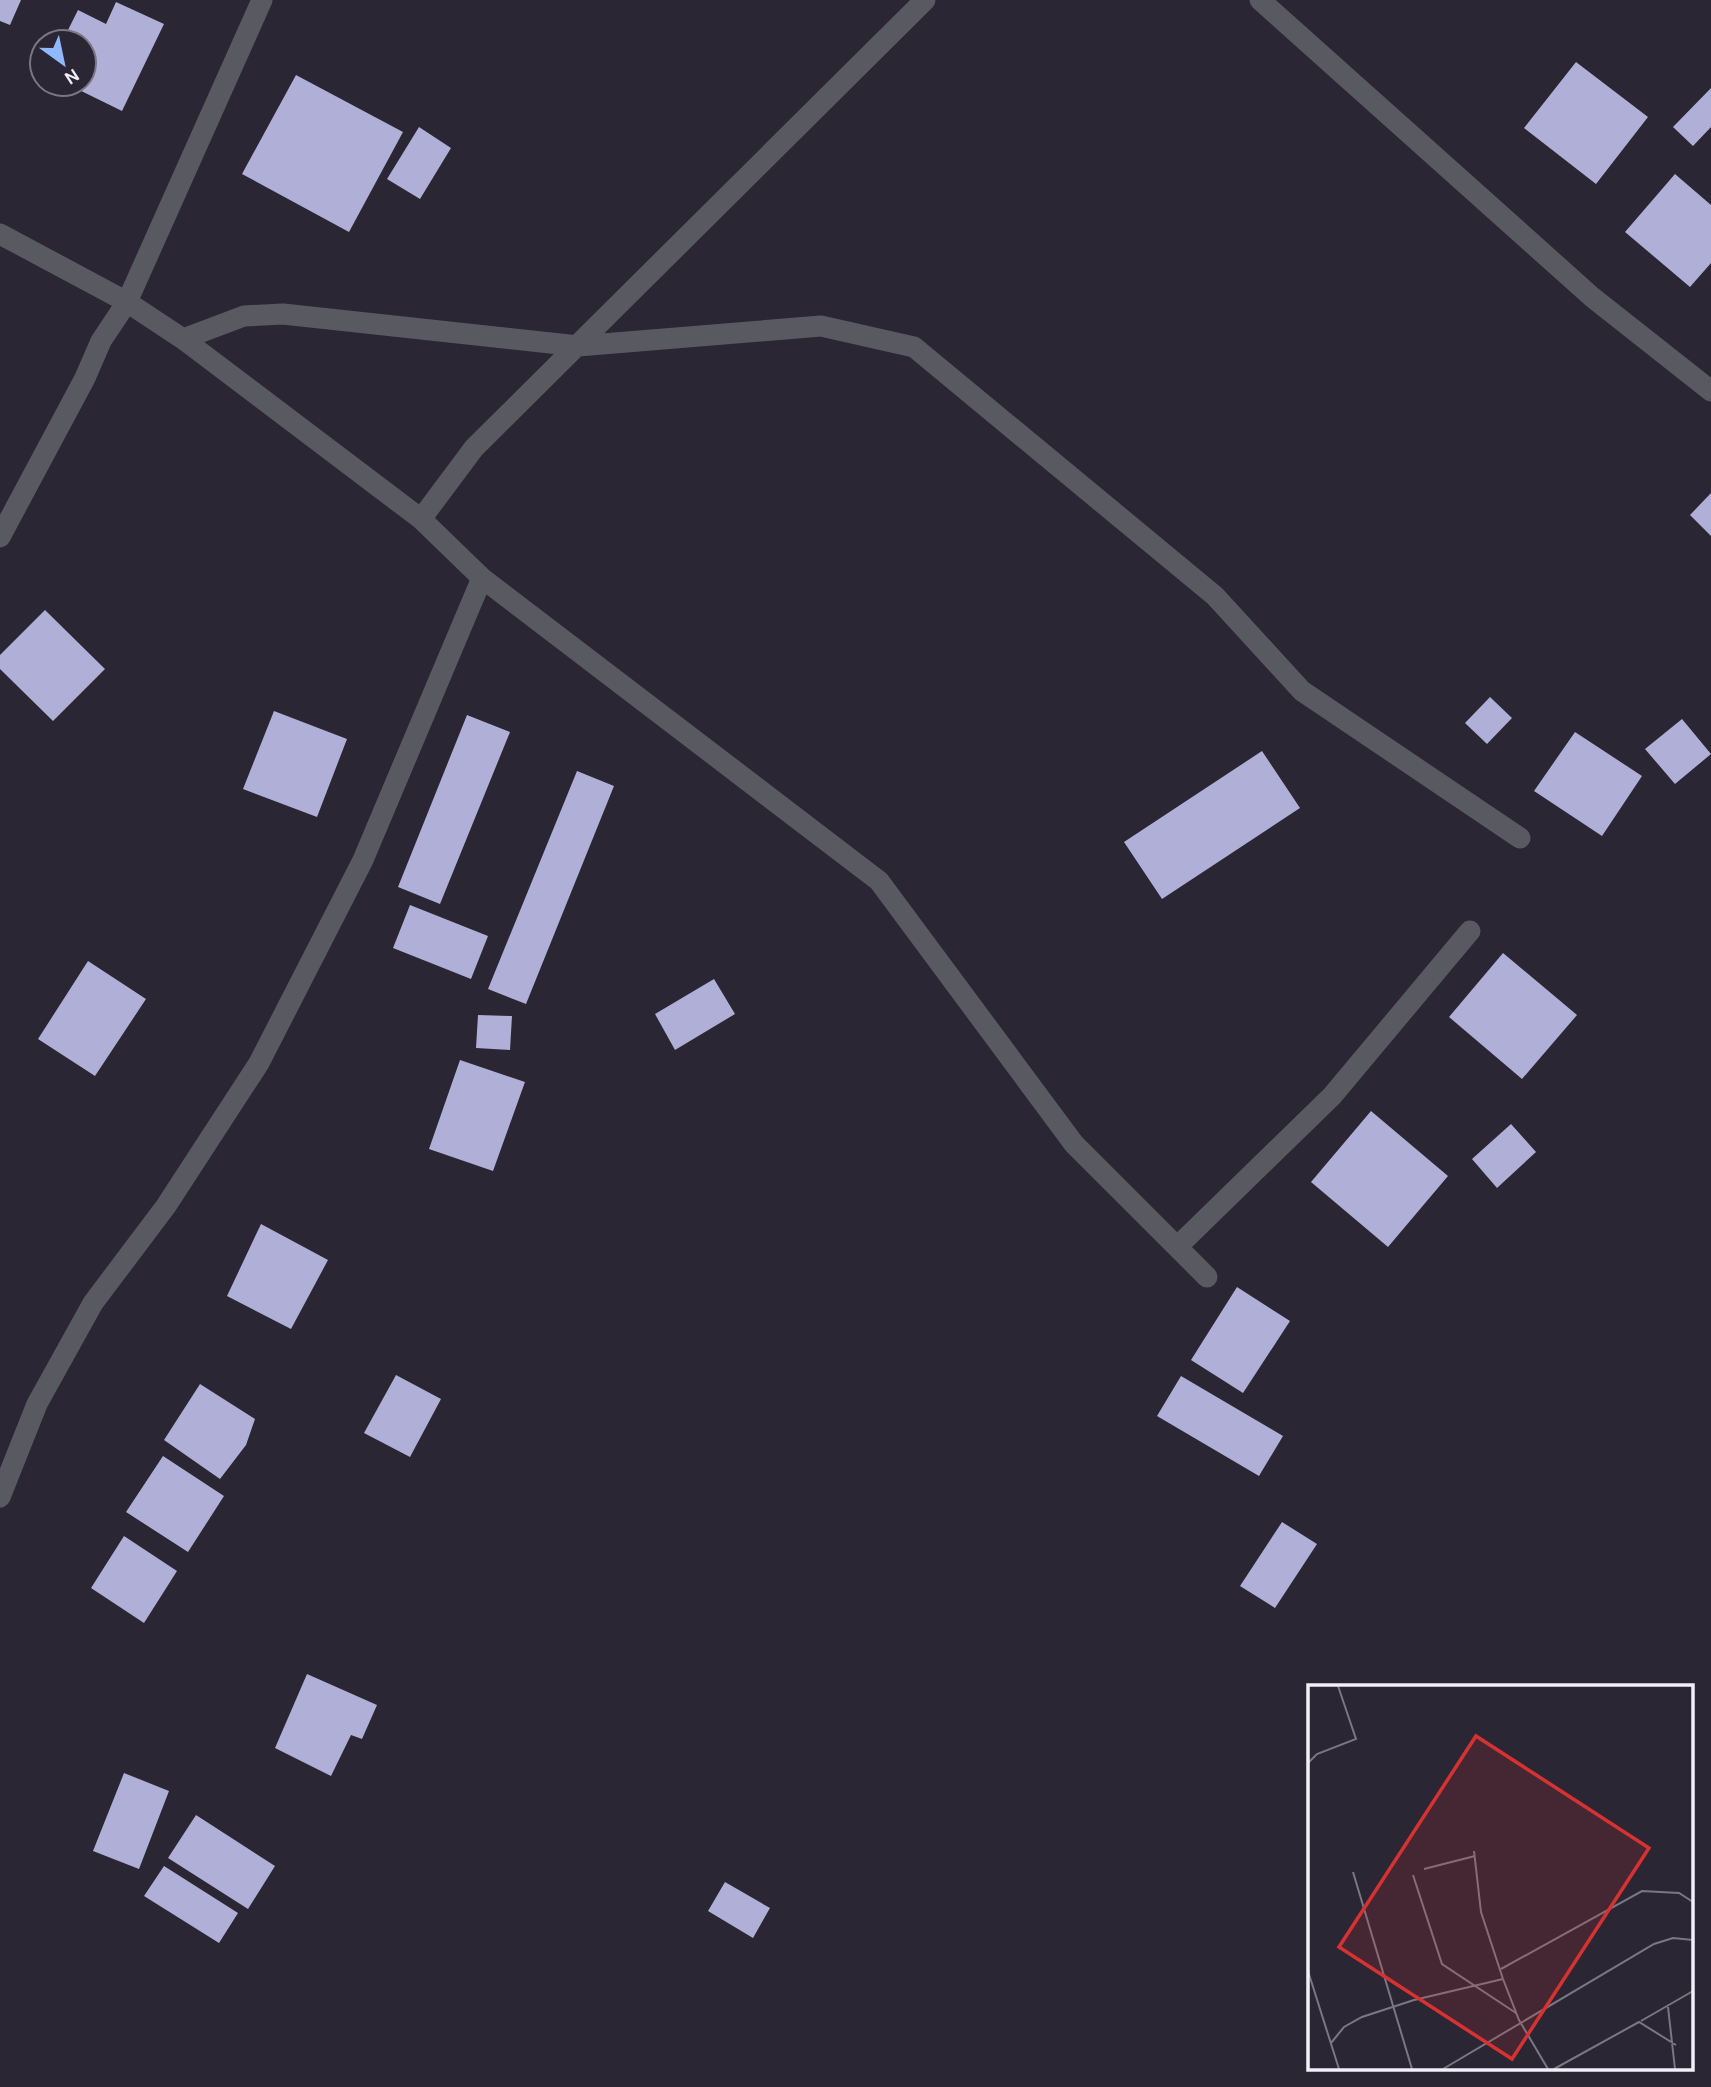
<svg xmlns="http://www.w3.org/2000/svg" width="1711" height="2087" font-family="Karla,sans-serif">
	<rect width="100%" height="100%" fill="#2b2634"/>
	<!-- building -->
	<path fill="#afafd7" d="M0,0H21L10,25L0,21Z
		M116,2L164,24L122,111L67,84H84V42H62L78,10L106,24Z
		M1576,62L1648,117L1596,184L1524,128Z
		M296,75L403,132L349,232L242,174Z
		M1711,88V127L1693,146L1673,127Z
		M419,127L451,148L420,199L387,179Z
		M1675,174L1711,205V263L1690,287L1625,232Z
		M1711,493V536L1690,515Z
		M45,610L105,669L53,721L0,669V655Z
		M1490,697L1512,718L1487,744L1465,723Z
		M274,711L347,739L317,817L243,789Z
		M467,715L510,732L440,904L398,887Z
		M1682,719L1711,754L1675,784L1645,749Z
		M1575,732L1642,776L1602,836L1534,791Z
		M1262,751L1300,808L1162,899L1124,842Z
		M577,771L614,786L526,1004L488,989Z
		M410,905L488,936L471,979L393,948Z
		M1503,953L1577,1015L1522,1079L1449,1017Z
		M88,961L146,999L95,1076L38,1039Z
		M714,979L735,1014L675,1050L655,1014Z
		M478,1015L512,1016L510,1050L476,1048Z
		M460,1060L525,1082L493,1171L429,1149Z
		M1371,1111L1448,1176L1388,1247L1311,1182Z
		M1511,1124L1536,1152L1497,1188L1472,1159Z
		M261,1224L328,1260L291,1329L227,1296Z
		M1237,1287L1290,1321L1243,1393L1191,1360Z
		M396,1375L441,1399L410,1457L364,1433Z
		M1181,1376L1283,1436L1259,1476L1157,1416Z
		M200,1384L255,1419L246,1445L220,1479L164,1440Z
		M163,1456L224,1496L188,1552L126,1512Z
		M1282,1522L1317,1544L1275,1608L1240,1586Z
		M124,1536L177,1571L144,1623L91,1588Z
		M307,1674L377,1705L362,1739L351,1735L331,1776L275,1748Z
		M124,1773L169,1791L139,1869L93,1851Z
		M196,1815L275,1866L248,1909L168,1858Z
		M164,1866L238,1913L219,1943L144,1896Z
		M725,1882L770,1908L753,1938L708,1911Z"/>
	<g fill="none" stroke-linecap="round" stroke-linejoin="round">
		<!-- street -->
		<path stroke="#595a61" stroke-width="21" d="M1260,0L1592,297L1711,391
			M0,234L127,302L183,339L421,519L482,578L879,881L1074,1144L1207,1277
			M183,339L244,316L283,314L578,346L821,326L914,347L1215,596L1302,691L1520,838
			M421,519L474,448L925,0
			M0,537L85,378L101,341L127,302L262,0
			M1177,1247L1332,1096L1470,931
			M0,1497L37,1404L93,1303L166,1206L259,1063L363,860L482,578"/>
	</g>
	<!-- overview -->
	<g transform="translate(1308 1685)">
		<rect width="385" height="385" fill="#2b2634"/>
		<path fill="none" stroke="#7b7682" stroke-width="2" d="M0,78L9,69L48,54L30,1M166,166L173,227L195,294L211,335L240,384M116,184L167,171M45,187L104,384M105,190L134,279L208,328M193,284L334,206L371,208L385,217M0,286L31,384M360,322L367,384M333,336L385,306M23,358L36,342L54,332L106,315L195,294M135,384L346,259L365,253L385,255M246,384L331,337L368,360"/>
		<path fill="#d73232" fill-opacity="0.15" stroke="#d73232" stroke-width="3.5" d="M168,51L341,163L204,374L31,262Z"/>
		<rect width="385" height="385" fill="none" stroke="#f2eff8" stroke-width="3.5"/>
	</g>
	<!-- north arrow -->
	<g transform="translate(63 63) rotate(147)"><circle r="33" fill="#2b2634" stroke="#7b7682" stroke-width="2"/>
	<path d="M0-5L12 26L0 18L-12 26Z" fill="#90b8fd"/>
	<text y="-10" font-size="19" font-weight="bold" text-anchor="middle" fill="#f2eff8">N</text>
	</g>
</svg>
